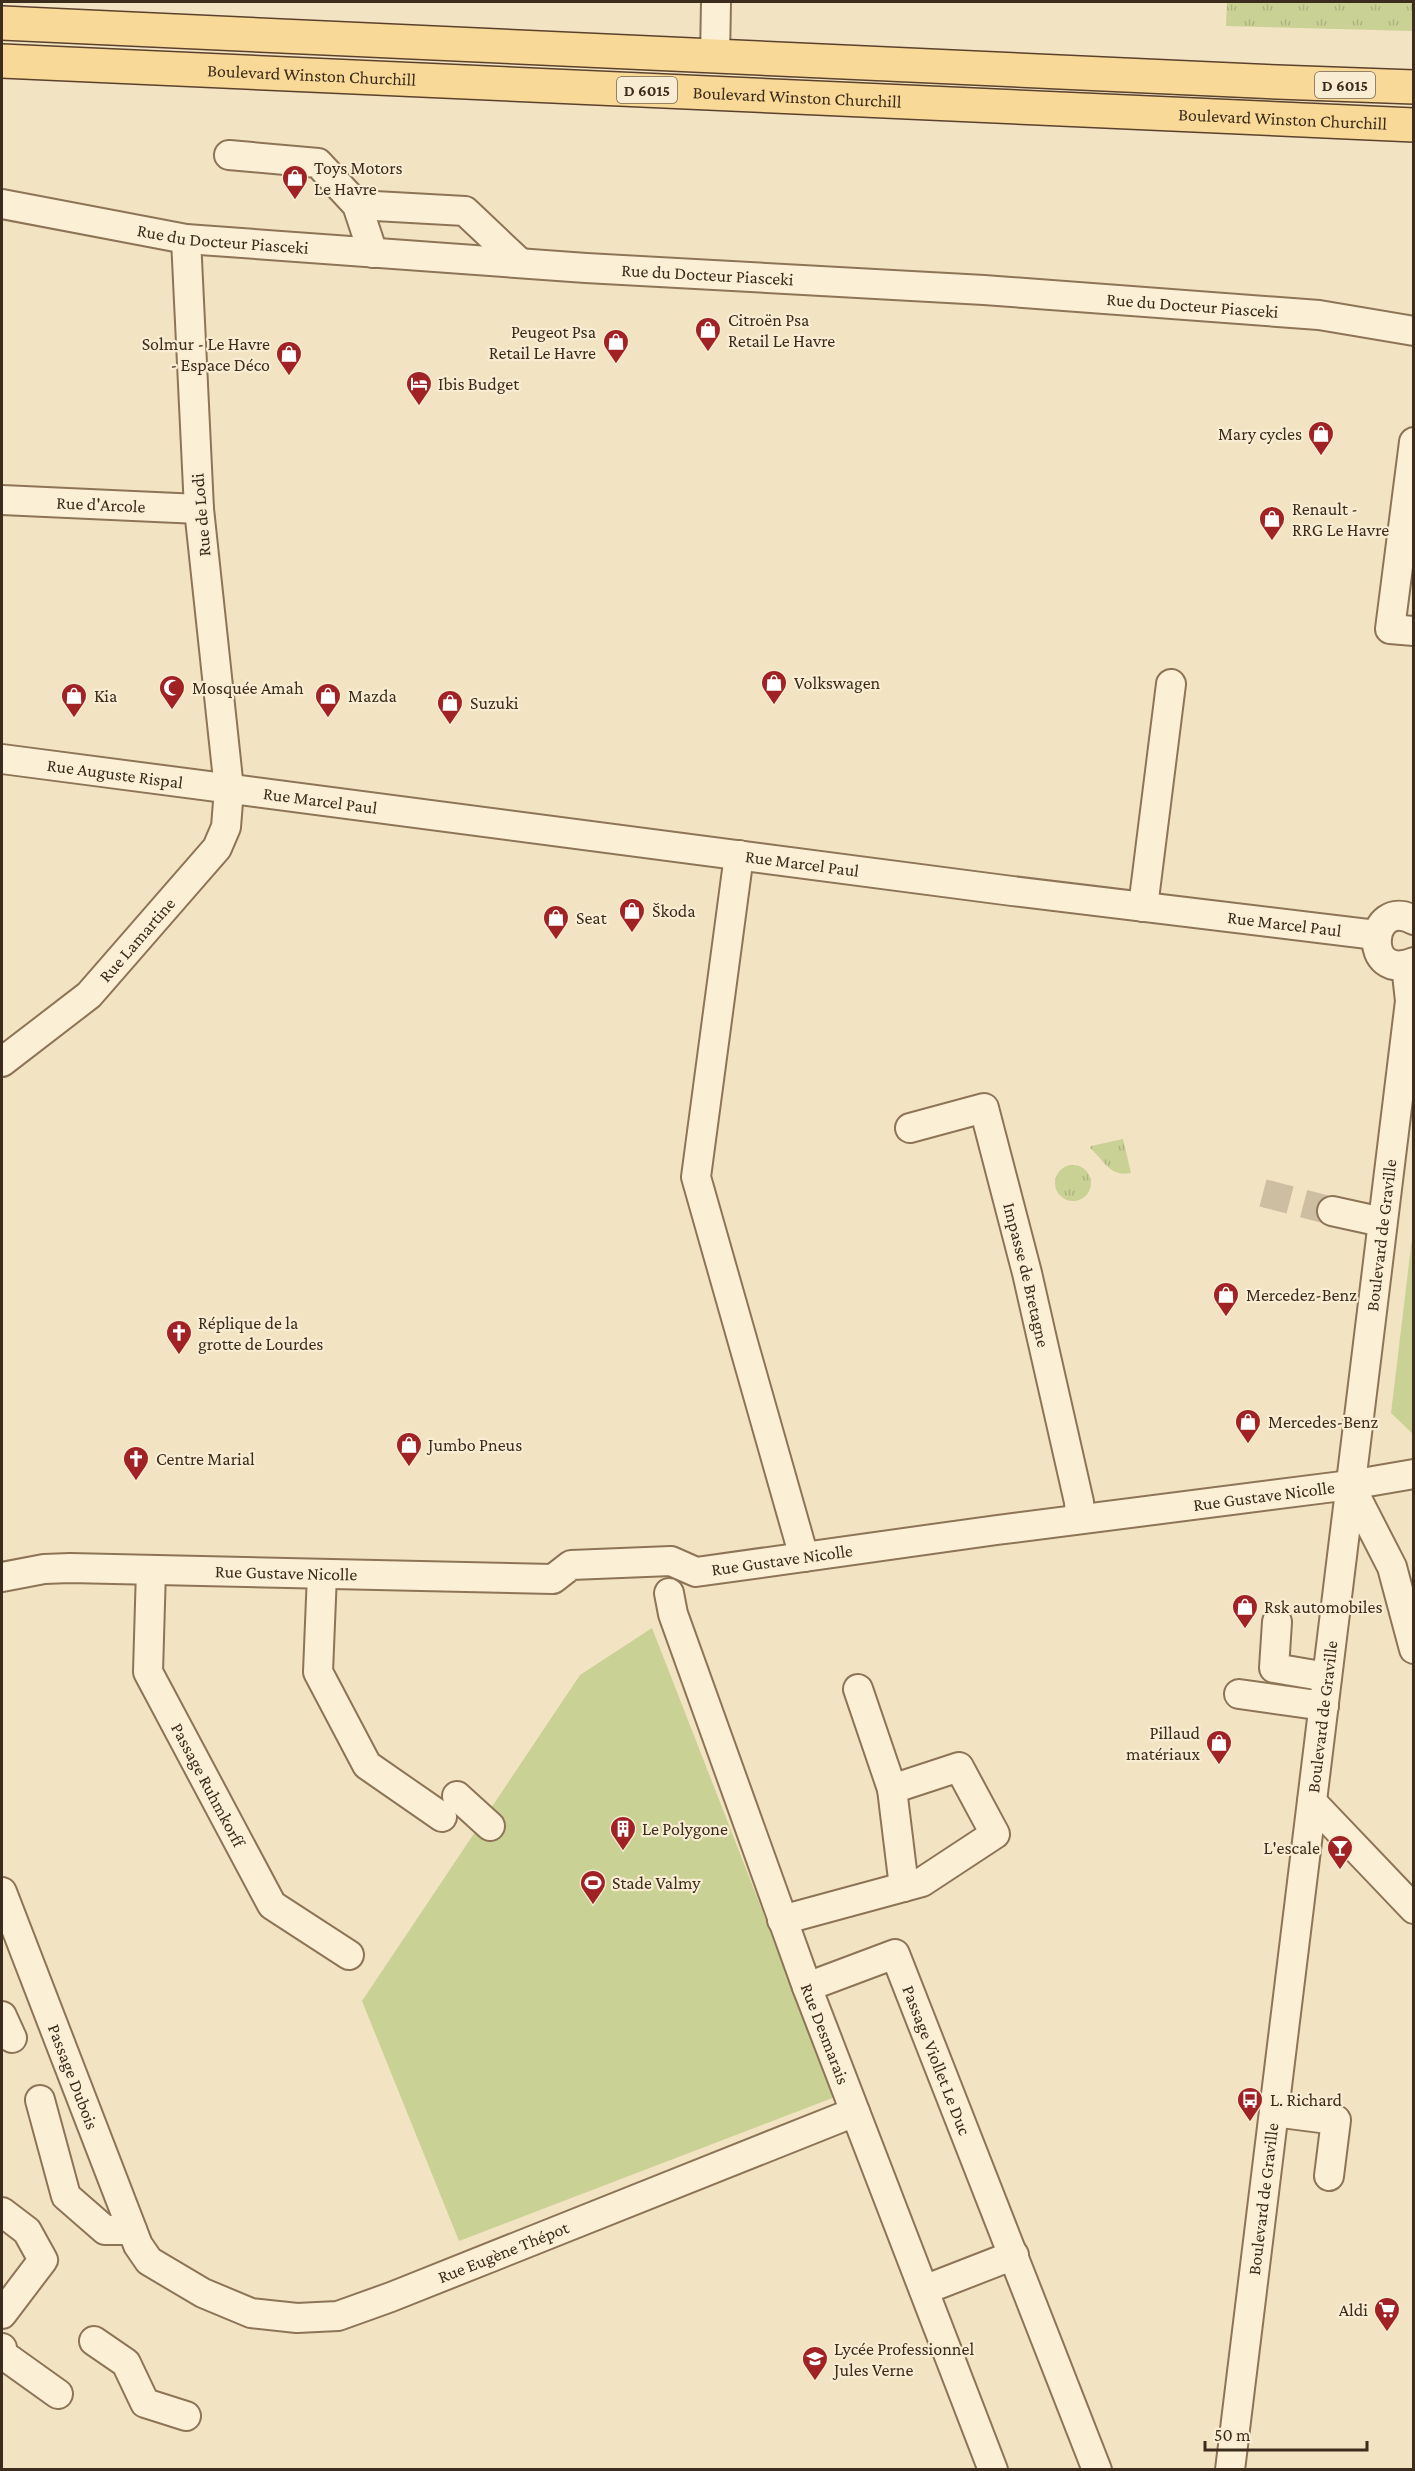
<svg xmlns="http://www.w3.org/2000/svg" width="1415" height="2471" font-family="'Crimson Pro',serif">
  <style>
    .grass { fill: url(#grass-tufts) }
    .pitch { fill: #cad195 }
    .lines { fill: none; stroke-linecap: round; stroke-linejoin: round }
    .minor-tunnel { stroke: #cebea1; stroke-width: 28; stroke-dasharray: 28 14; stroke-linecap: butt }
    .minor-casing { stroke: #8d7457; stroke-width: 32 }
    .major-casing { stroke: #5b412c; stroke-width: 36 }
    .minor { stroke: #fbf0d6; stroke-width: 28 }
    .major { stroke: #f8d997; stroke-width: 33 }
    .labels { text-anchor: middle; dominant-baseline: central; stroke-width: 4.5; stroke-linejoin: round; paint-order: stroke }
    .shield { fill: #f8edd2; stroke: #746653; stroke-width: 1.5 }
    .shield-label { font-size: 16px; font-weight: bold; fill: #3c2c1d }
    .street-label { font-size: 18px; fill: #3c2c1d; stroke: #f8edd2 }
    .poi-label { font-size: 18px; fill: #3c2c1d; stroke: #f8edd2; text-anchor: start }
  </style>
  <defs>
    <pattern id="grass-tufts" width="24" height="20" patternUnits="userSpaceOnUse" patternTransform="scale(1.5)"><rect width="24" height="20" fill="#cad195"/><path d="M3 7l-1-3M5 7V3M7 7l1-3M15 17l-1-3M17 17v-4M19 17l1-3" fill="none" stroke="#aeb480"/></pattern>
  </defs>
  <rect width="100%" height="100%" fill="#f2e3c2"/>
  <g class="grass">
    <path d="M 1227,2 L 1413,2 L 1413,31 L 1226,26 Z"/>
    <path d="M 1123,1139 L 1131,1173 C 1109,1177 1105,1161 1090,1148 L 1091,1146 Z"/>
    <circle cx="1073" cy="1183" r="18"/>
  </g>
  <g class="pitch">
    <path d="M 1413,1230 L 1413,1434 L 1391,1413 Z"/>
    <path d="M 652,1628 L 835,2097 L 459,2241 L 362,2001 L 580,1675 Z"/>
  </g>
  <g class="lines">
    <path class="minor-tunnel" d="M 1263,1193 L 1332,1211"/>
    <defs>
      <g id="minor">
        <path d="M 715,57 L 716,2"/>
        <path d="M 229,155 L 318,163 L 357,205 L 373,253"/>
        <path id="s1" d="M 2,204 L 186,239 L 586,268 L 984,290 L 1319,315 L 1414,331"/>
        <path d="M 357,205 L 465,211 L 520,263"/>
        <path d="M 1414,442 L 1390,629 L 1414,631"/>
        <path id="s2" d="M 2,500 L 199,509"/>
        <path id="s3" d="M 2,759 L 1012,891 L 1376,935"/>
        <path d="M 739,855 L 696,1177 L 804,1557"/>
        <path d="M 1143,907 L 1171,684"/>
        <path d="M 1414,920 C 1368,896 1361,983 1414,962"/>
        <path id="s4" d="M 2,1062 L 89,995 L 217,848 L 226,827 L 229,789 L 199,509 L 186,239"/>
        <path id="s5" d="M 910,1128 L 984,1108 L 1027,1273 L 1079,1502 L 1080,1519"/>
        <path d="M 1332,1211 L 1382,1222"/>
        <path d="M 1350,1485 L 1392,1567 L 1414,1649"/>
        <path id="s6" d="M 151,1570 L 148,1672 L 272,1905 L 349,1955"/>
        <path d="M 322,1574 L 318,1672 L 367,1765 L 442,1817"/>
        <path id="s7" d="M 2,1577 L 44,1569 L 70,1568 L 553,1579 L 571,1565 L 671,1561 L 696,1572 L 997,1530 L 1350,1485 L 1414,1474"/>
        <path id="s8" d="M 669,1593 L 673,1614 L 807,1987 L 993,2470"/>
        <path d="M 1277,1622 L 1274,1668 L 1327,1677"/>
        <path d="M 1239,1694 L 1324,1706"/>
        <path d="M 892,1789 L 904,1887"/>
        <path d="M 457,1796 L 490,1826"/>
        <path d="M 1312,1802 L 1414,1909"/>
        <path id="s9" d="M 2,1892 L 138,2245 L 149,2261 L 203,2293 L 251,2313 L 297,2318 L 338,2316 L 391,2297 L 855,2112"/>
        <path d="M 782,1920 L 922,1882 L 995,1834 L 959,1767 L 892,1789 L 858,1689"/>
        <path id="s10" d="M 807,1987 L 895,1954 L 1097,2470"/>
        <path d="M 2,2016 L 12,2038"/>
        <path d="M 40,2100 L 66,2196 L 105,2230 L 132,2230"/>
        <path d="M 1274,2112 L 1336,2120 L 1329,2176"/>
        <path d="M 2,2212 L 27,2231 L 43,2260 L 2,2314"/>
        <path d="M 924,2290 L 1014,2255"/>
        <path d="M 94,2341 L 126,2363 L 145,2403 L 186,2416"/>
        <path d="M 2,2348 L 2,2354 L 58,2394"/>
        <path id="s11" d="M 1230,2470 L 1410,1001 L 1406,965"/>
      </g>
      <g id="major">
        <path d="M 2,23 L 1277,82 L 1414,87"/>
        <path id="s12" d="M 2,61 L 1414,125"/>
      </g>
    </defs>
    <use href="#minor" class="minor-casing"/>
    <use href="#major" class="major-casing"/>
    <use href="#minor" class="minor"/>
    <use href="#major" class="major"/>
  </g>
  <defs>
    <symbol id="shop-pin" viewBox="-11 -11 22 30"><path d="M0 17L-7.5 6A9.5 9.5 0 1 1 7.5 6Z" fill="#a12224" stroke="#f8edd2"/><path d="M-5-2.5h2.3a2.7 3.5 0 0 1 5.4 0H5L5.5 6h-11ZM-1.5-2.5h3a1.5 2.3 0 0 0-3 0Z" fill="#fff"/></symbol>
    <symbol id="hotel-pin" viewBox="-11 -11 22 30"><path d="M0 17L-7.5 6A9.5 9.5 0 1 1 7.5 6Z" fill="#a12224" stroke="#f8edd2"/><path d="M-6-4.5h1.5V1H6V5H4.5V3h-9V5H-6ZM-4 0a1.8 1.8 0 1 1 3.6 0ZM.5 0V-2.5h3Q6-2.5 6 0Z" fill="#fff"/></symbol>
    <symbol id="mosque-pin" viewBox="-11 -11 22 30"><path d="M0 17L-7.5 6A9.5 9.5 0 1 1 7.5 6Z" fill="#a12224" stroke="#f8edd2"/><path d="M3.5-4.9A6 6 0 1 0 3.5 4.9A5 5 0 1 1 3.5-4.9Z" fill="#fff"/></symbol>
    <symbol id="church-pin" viewBox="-11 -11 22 30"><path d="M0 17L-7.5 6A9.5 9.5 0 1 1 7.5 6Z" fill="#a12224" stroke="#f8edd2"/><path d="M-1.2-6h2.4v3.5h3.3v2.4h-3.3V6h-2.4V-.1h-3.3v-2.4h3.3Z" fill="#fff"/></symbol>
    <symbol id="building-pin" viewBox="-11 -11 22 30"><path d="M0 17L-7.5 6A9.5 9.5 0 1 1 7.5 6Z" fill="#a12224" stroke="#f8edd2"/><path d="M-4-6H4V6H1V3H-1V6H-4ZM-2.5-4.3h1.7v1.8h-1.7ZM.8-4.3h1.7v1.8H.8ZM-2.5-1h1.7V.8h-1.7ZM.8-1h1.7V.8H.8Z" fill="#fff"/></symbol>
    <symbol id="bar-pin" viewBox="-11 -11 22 30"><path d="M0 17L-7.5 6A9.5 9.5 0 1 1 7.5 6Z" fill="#a12224" stroke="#f8edd2"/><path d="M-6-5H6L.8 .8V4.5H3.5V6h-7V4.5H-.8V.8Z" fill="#fff"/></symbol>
    <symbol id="stadium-pin" viewBox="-11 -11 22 30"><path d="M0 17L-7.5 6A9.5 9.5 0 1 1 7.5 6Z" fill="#a12224" stroke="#f8edd2"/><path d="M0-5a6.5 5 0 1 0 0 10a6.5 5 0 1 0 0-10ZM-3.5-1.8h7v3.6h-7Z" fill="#fff"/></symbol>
    <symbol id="bus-pin" viewBox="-11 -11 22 30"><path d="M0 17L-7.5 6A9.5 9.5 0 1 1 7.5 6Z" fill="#a12224" stroke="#f8edd2"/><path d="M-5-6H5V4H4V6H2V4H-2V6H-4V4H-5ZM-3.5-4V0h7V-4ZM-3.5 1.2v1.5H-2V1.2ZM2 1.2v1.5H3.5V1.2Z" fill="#fff"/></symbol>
    <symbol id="supermarket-pin" viewBox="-11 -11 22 30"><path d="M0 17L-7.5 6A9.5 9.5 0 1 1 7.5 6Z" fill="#a12224" stroke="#f8edd2"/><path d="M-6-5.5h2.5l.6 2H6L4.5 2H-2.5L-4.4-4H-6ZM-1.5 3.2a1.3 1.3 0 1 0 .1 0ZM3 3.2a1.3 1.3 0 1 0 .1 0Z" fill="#fff"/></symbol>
    <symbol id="school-pin" viewBox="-11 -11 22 30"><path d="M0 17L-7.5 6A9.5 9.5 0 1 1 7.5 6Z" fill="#a12224" stroke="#f8edd2"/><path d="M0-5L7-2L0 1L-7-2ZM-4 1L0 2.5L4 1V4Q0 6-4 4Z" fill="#fff"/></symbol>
  </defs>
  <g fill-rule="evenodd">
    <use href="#shop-pin" x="280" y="163" width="30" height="40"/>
    <use href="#shop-pin" x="693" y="315" width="30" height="40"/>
    <use href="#shop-pin" x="601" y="327" width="30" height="40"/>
    <use href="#shop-pin" x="274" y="339" width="30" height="40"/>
    <use href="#hotel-pin" x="404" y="369" width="30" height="40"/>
    <use href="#shop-pin" x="1306" y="419" width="30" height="40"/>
    <use href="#shop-pin" x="1257" y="504" width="30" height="40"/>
    <use href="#shop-pin" x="759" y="668" width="30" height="40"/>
    <use href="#mosque-pin" x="157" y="673" width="30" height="40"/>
    <use href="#shop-pin" x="59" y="681" width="30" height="40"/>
    <use href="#shop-pin" x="313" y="681" width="30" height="40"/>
    <use href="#shop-pin" x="435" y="688" width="30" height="40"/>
    <use href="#shop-pin" x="617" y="896" width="30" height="40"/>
    <use href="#shop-pin" x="541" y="903" width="30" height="40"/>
    <use href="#shop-pin" x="1211" y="1280" width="30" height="40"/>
    <use href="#church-pin" x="164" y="1318" width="30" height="40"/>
    <use href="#shop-pin" x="1233" y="1407" width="30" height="40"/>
    <use href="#shop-pin" x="394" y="1430" width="30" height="40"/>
    <use href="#church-pin" x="121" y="1444" width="30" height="40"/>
    <use href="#shop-pin" x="1230" y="1592" width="30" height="40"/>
    <use href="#shop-pin" x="1204" y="1728" width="30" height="40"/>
    <use href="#building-pin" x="608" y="1814" width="30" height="40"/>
    <use href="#bar-pin" x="1325" y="1833" width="30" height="40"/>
    <use href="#stadium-pin" x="578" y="1868" width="30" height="40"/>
    <use href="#bus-pin" x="1235" y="2085" width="30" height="40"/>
    <use href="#supermarket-pin" x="1372" y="2295" width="30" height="40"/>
    <use href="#school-pin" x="800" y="2344" width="30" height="40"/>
  </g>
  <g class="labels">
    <g class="shield">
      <rect x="1315" y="72" width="60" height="26" rx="4.5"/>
      <rect x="617" y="77" width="60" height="26" rx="4.5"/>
    </g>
    <g class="shield-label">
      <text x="1345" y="85">D 6015</text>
      <text x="647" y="90">D 6015</text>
    </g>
    <g class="street-label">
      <text stroke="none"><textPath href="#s12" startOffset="310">Boulevard Winston Churchill</textPath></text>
      <text stroke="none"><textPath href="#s12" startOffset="796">Boulevard Winston Churchill</textPath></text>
      <text stroke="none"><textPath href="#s12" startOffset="1282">Boulevard Winston Churchill</textPath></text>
      <text stroke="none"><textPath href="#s1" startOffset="224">Rue du Docteur Piasceki</textPath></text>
      <text stroke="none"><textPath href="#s1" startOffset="710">Rue du Docteur Piasceki</textPath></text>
      <text stroke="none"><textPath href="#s1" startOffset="1196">Rue du Docteur Piasceki</textPath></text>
      <text stroke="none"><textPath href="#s2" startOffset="99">Rue d'Arcole</textPath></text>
      <text transform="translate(201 515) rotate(-95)">Rue de Lodi</text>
      <text stroke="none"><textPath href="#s3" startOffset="114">Rue Auguste Rispal</textPath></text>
      <text stroke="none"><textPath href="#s3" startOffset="321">Rue Marcel Paul</textPath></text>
      <text stroke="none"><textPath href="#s3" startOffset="807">Rue Marcel Paul</textPath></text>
      <text stroke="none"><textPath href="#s3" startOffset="1293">Rue Marcel Paul</textPath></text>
      <text stroke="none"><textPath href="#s4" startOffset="183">Rue Lamartine</textPath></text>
      <text stroke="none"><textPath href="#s11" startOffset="1244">Boulevard de Graville</textPath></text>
      <text stroke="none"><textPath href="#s5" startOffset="249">Impasse de Bretagne</textPath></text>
      <text stroke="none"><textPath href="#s7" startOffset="1275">Rue Gustave Nicolle</textPath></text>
      <text stroke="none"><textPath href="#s7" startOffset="789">Rue Gustave Nicolle</textPath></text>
      <text stroke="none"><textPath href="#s7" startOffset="285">Rue Gustave Nicolle</textPath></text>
      <text stroke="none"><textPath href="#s11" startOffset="759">Boulevard de Graville</textPath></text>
      <text stroke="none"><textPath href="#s6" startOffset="230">Passage Ruhmkorff</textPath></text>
      <text stroke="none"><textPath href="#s8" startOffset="468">Rue Desmarais</textPath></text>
      <text stroke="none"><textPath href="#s10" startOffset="208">Passage Viollet Le Duc</textPath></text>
      <text stroke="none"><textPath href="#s9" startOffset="198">Passage Dubois</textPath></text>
      <text stroke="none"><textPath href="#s11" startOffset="273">Boulevard de Graville</textPath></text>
      <text stroke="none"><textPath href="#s9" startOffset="777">Rue Eugène Thépot</textPath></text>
    </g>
    <g class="poi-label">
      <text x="314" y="168">Toys Motors<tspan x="314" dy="21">Le Havre</tspan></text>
      <text x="728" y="320">Citroën Psa<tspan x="728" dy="21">Retail Le Havre</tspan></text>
      <text x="596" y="332" text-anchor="end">Peugeot Psa<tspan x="596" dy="21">Retail Le Havre</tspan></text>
      <text x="270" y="344" text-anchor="end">Solmur - Le Havre<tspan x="270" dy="21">- Espace Déco</tspan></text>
      <text x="438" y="384">Ibis Budget</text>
      <text x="1302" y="434" text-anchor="end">Mary cycles</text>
      <text x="1292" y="509">Renault -<tspan x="1292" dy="21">RRG Le Havre</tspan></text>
      <text x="794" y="683">Volkswagen</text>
      <text x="192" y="688">Mosquée Amah</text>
      <text x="94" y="696">Kia</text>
      <text x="348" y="696">Mazda</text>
      <text x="470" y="703">Suzuki</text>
      <text x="652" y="911">Škoda</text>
      <text x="576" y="918">Seat</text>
      <text x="1246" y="1295">Mercedez-Benz</text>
      <text x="198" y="1323">Réplique de la<tspan x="198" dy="21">grotte de Lourdes</tspan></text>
      <text x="1268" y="1422">Mercedes-Benz</text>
      <text x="428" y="1445">Jumbo Pneus</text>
      <text x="156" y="1459">Centre Marial</text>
      <text x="1264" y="1607">Rsk automobiles</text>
      <text x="1200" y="1733" text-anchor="end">Pillaud<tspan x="1200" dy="21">matériaux</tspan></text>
      <text x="642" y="1829">Le Polygone</text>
      <text x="1320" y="1848" text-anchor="end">L'escale</text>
      <text x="612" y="1883">Stade Valmy</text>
      <text x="1270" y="2100">L. Richard</text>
      <text x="1368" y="2310" text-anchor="end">Aldi</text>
      <text x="834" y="2349">Lycée Professionnel<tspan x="834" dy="21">Jules Verne</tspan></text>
    </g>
  </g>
  <rect width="1415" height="2471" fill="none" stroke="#3c2c1d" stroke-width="6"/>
  <path d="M1205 2441v9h162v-9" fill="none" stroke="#3c2c1d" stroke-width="3"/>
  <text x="1214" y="2441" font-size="18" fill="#3c2c1d" stroke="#f8edd2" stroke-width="4.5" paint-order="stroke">50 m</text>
</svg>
